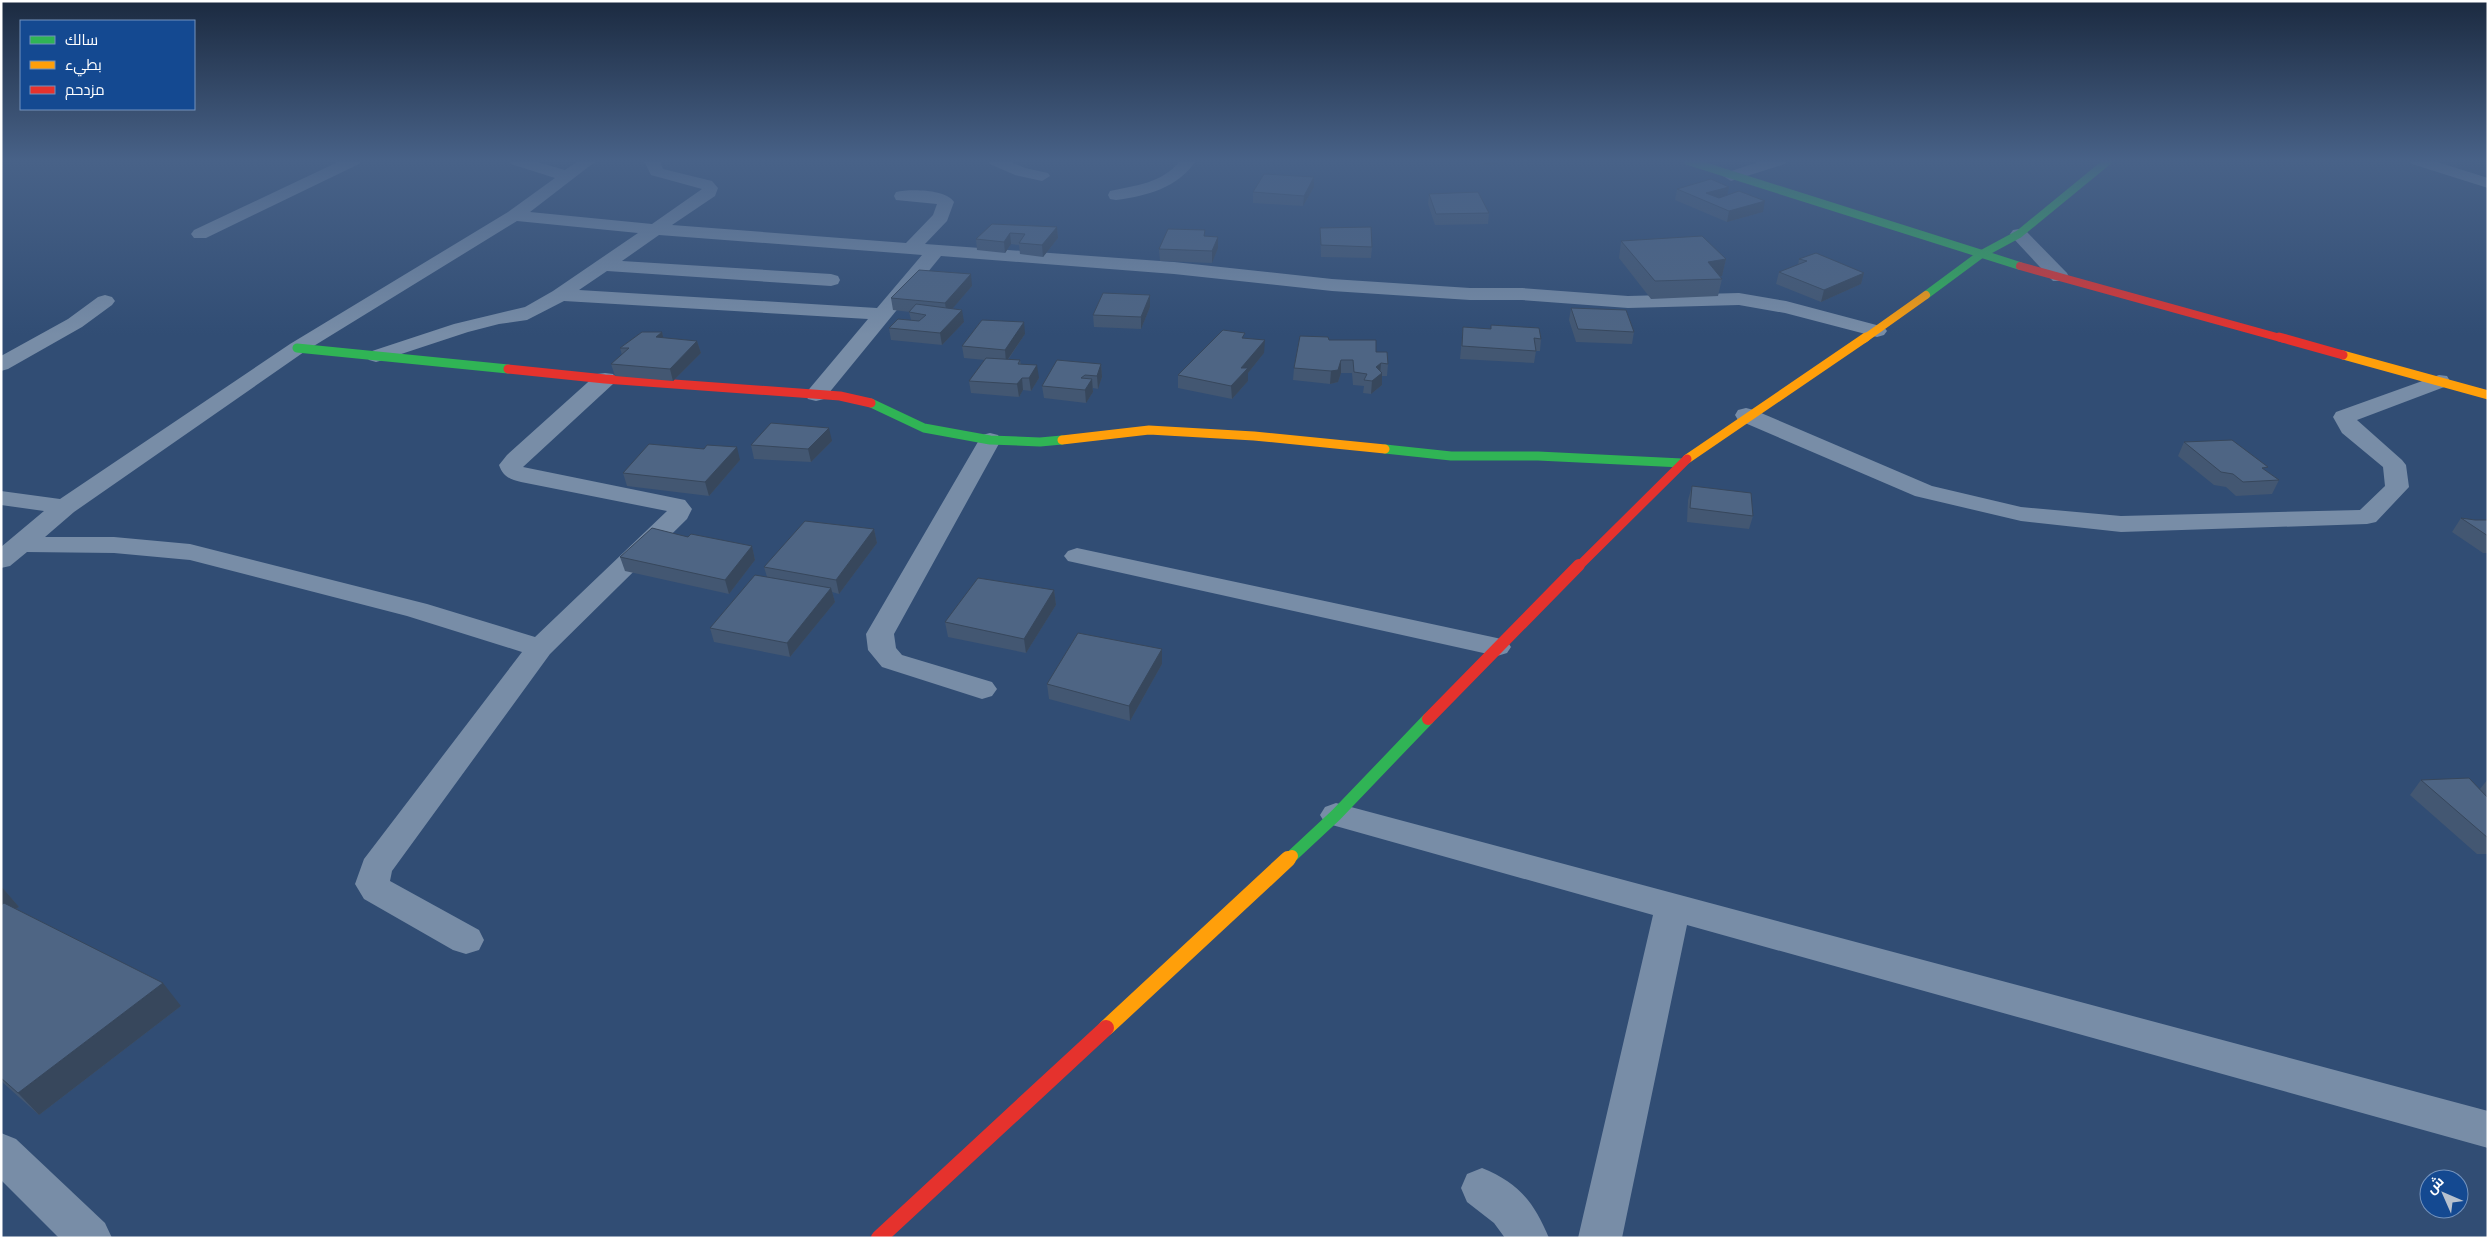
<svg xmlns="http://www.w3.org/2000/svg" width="2489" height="1239" font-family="Raleway,Cairo,sans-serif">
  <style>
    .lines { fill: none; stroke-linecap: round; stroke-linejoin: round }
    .street { fill: #788da7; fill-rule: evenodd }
    .fast-far2 { stroke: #30b455; stroke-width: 8 }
    .fast-far1 { stroke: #30b455; stroke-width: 9 }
    .fast { stroke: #30b455; stroke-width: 12 }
    .slow-far3 { stroke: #ff9f0a; stroke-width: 8 }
    .slow-far2 { stroke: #ff9f0a; stroke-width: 9 }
    .slow-far1 { stroke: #ff9f0a; stroke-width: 12 }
    .slow { stroke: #ff9f0a; stroke-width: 16 }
    .jam-far3 { stroke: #e5322d; stroke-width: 8 }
    .jam-far2 { stroke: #e5322d; stroke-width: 9 }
    .jam-far1 { stroke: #e5322d; stroke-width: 12 }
    .jam { stroke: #e5322d; stroke-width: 16 }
    .wall { fill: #435772 }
    .shaded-wall { fill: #37475c }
    .building { fill: #4e6584; stroke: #37475c }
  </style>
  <rect width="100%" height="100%" fill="#314d74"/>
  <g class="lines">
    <g class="street">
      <path d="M 340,161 L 361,161 L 359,164 L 206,238 L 194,238 L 191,234 L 194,230 Z"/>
      <path d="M 509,161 L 534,161 L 565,170 L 578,161 L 596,161 L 530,212 L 652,224 L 702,189 L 651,175 L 644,161 L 660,161 L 663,169 L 712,181 L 718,188 L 715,196 L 672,225 L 906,243 L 933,215 L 937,204 L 896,200 L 894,196 L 896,192 C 910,189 945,189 954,202 L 947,221 L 925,244 L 1174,262 L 1332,279 L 1470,288 L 1522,288 L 1628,296 L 1739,293 L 1786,301 L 1884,327 L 1887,331 L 1884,335 L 1877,337 L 1785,313 L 1739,305 L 1628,308 L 1522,300 L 1470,300 L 1332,291 L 1174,274 L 941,256 L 824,399 L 816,401 L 808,399 L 805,394 L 868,319 L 564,301 L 527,320 L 499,324 L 468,332 L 383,360 L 376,362 L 369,360 L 366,356 L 369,352 L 454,324 L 525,307 L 553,291 L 638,233 L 517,221 L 304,352 L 74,512 L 45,537 L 114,537 L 190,544 L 427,604 L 535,637 L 667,511 L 521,482 C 510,479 503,477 499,465 L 507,455 L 597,374 L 605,373 L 613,374 L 616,379 L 613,384 L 523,467 L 685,500 L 692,509 L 687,519 L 550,654 L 392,871 L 390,881 L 479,930 L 484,940 L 479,950 L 466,954 L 453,950 L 364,899 L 355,884 L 364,859 L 522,652 L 407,616 L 190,560 L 114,553 L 27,552 L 10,566 L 1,568 L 1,547 L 44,511 L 1,505 L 1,491 L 60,499 L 290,344 L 508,212 L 555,178 L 511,164 ZM 659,235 L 910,254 L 922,255 L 877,308 L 579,290 L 607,271 L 831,286 L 838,284 L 840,280 L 838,276 L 831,274 L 622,261 Z"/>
      <path d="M 988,161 L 1009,161 L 1025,168 L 1048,173 L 1050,176 L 1042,181 L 1015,175 L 990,164 Z"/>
      <path d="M 1180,161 L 1196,161 C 1177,188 1147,196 1116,200 L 1110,199 L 1108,195 L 1110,191 C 1136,185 1161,184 1180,161 Z"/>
      <path d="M 1762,161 L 1787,161 L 1785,164 L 1731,181 L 1723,176 L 1725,173 Z"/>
      <path d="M 2410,161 L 2434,161 L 2488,178 L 2488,188 L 2412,164 Z"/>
      <path d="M 2019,229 L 2025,230 L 2067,273 L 2069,277 L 2067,281 L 2053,281 L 2013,238 L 2010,234 L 2013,230 Z"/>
      <path d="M 105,295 L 112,297 L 115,301 L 112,305 L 82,327 L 8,369 L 1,371 L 1,356 L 68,319 L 98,297 Z"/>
      <path d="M 2439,375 L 2447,376 L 2450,381 L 2447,386 L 2357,420 L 2402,460 L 2406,465 L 2409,487 L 2376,522 L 2367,524 L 2121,532 L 2021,521 L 1915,496 L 1738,420 L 1735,415 L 1738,410 L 1746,408 L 1754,410 L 1932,486 L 2021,507 L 2121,516 L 2360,510 L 2385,486 L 2383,467 L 2342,433 L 2333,417 L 2336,412 Z"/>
      <path d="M 990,433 L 998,435 L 1001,440 L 894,634 L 896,648 L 902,655 L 992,682 L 997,689 L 992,696 L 982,699 L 882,667 L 868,650 L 866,634 L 979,440 L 982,435 Z"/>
      <path d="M 1077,548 L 1497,638 L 1507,641 L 1511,647 L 1507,653 L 1497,656 L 1068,561 L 1064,556 L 1068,551 Z"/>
      <path d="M 1336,803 L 2488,1111 L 2488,1148 L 1687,925 L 1622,1238 L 1578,1238 L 1653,915 L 1325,823 L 1320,815 L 1325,807 Z"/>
      <path d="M 1,1133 L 16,1139 L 105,1223 L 112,1238 L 59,1238 L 1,1180 Z"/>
      <path d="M 1482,1168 C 1519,1183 1534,1202 1549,1238 L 1505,1238 L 1494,1223 L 1467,1202 L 1461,1188 L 1467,1174 Z"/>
    </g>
    <g class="fast-far2">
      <path d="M 1688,161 L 2020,266"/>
      <path d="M 1926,295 L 1980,255 L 2019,234 L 2108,161"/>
    </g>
    <g class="fast-far1">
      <path d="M 297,348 L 508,369"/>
      <path d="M 871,403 L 924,428 L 990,440 L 1040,442 L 1062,440"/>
      <path d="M 1385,449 L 1451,456 L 1538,456 L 1682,463"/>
    </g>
    <path class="fast" d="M 1292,856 L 1336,815 L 1428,719"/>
    <path class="slow-far3" d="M 1864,339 L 1926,295"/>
    <g class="slow-far2">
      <path d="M 2343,355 L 2488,395"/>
      <path d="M 1062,440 L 1149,430 L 1254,436 L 1385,449"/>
      <path d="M 1687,459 L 1866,337"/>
    </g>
    <path class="slow-far1" d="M 1287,861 L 1292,856"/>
    <path class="slow" d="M 1106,1028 L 1288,859"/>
    <path class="jam-far3" d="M 2020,266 L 2284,339"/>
    <g class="jam-far2">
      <path d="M 2279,337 L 2343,355"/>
      <path d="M 508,369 L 605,379 L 840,396 L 871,403"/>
      <path d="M 1578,567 L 1687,459"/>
    </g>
    <path class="jam-far1" d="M 1428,719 L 1579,565"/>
    <path class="jam" d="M 879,1238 L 1106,1028"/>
  </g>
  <g class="wall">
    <path d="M 1477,161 L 1520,161 L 1483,166 Z"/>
    <path d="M 1314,177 L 1314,187 L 1303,206 L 1253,203 L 1253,192 Z"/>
    <path d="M 1729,187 L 1727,195 L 1763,212 L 1727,222 L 1675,200 L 1677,189 Z"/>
    <path d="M 1429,194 L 1489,213 L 1488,224 L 1435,225 L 1428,204 Z"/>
    <path d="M 992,224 L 1057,227 L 1058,238 L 1043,257 L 1020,254 L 1019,245 L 1011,244 L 1005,253 L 977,250 L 976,239 Z"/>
    <path d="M 1320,228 L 1372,247 L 1371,258 L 1321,257 Z"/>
    <path d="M 1205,236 L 1218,237 L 1218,248 L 1212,263 L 1160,261 L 1159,249 Z"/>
    <path d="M 1621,241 L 1726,259 L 1722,276 L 1720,276 L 1722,279 L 1718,296 L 1651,299 L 1619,258 Z"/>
    <path d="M 1799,259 L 1864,273 L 1861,284 L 1821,302 L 1776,284 L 1779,272 L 1798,265 Z"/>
    <path d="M 972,286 L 952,309 L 964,322 L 942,345 L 891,340 L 889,328 L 911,320 L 909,312 L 910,312 L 893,310 L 891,298 Z"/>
    <path d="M 1150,295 L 1150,307 L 1141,329 L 1094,327 L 1093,315 Z"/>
    <path d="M 1571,308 L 1634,332 L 1632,344 L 1576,342 L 1569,320 Z"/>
    <path d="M 1463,327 L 1541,339 L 1540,351 L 1536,351 L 1534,363 L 1460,359 Z"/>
    <path d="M 662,332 L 663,338 L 697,341 L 701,353 L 673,381 L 615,376 L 611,364 L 622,355 L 620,348 Z"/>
    <path d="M 1025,334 L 1008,360 L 1020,360 L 1021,365 L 1039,378 L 1031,391 L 1023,390 L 1019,397 L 971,393 L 969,381 L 985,360 L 964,358 L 962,346 Z"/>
    <path d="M 1245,338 L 1264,353 L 1248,373 L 1248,381 L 1232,399 L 1178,388 L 1178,375 Z"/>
    <path d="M 1329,340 L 1376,352 L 1388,364 L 1387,376 L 1382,376 L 1382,385 L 1371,394 L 1363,393 L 1364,386 L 1353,385 L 1352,373 L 1341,373 L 1338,382 L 1330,384 L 1293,380 L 1294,368 Z"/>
    <path d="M 1101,364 L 1102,377 L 1098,389 L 1093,388 L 1093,392 L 1086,403 L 1044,398 L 1042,386 Z"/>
    <path d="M 832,441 L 811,462 L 754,459 L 751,445 Z"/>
    <path d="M 2184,442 L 2266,471 L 2279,480 L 2272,494 L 2236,496 L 2226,487 L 2214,485 L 2178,456 Z"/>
    <path d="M 704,449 L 740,460 L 709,496 L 627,486 L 623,473 Z"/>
    <path d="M 1692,486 L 1753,516 L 1749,529 L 1687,522 L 1688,500 Z"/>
    <path d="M 2461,518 L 2475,520 L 2488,520 L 2488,553 L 2483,553 L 2452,532 Z"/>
    <path d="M 874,529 L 877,543 L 839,594 L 832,592 L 835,602 L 790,657 L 714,642 L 710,628 L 767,577 L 764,567 Z"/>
    <path d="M 688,537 L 752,546 L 755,560 L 729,594 L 625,571 L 620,557 Z"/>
    <path d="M 1054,590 L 1056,605 L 1026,653 L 948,637 L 945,622 Z"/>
    <path d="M 1162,649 L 1162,664 L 1130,721 L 1049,699 L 1047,684 Z"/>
    <path d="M 2488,779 L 2488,854 L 2477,854 L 2410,795 L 2421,780 L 2480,789 Z"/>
    <path d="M 1,886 L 19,907 L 16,909 L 181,1006 L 39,1115 L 1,1081 Z"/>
  </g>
  <g class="shaded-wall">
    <path d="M 1483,161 L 1520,161 L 1483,166 Z"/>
    <path d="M 1314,177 L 1314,187 L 1303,206 L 1304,196 Z"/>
    <path d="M 1729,187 L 1727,197 L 1709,202 L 1706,193 Z"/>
    <path d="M 1765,201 L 1763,212 L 1727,222 L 1729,211 Z"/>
    <path d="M 1057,227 L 1058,238 L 1043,257 L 1042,245 Z"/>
    <path d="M 1010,233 L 1011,244 L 1005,253 L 1004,242 Z"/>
    <path d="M 1218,237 L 1218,248 L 1212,263 L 1212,251 Z"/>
    <path d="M 1726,259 L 1722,276 L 1704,279 L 1708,262 Z"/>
    <path d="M 1864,273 L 1861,284 L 1821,302 L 1824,290 Z"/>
    <path d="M 971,274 L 972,286 L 947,315 L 945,303 Z"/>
    <path d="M 1150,295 L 1150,307 L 1141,329 L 1141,317 Z"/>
    <path d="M 962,310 L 964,322 L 942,345 L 940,333 Z"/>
    <path d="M 1024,322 L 1025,334 L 1006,362 L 1005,350 Z"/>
    <path d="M 662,332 L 665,345 L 656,337 Z"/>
    <path d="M 1265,340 L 1264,353 L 1248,373 L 1248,381 L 1232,399 L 1231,386 L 1241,368 Z"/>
    <path d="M 697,341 L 701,353 L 673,381 L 670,369 Z"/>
    <path d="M 1341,360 L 1341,373 L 1338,382 L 1330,384 L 1331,371 Z"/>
    <path d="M 1381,363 L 1380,375 L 1382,373 L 1382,385 L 1371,394 L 1372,381 L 1376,367 Z"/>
    <path d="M 1101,364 L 1102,377 L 1098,389 L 1097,376 Z"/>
    <path d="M 1037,365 L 1039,378 L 1031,391 L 1029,378 Z"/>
    <path d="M 1022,378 L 1023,390 L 1019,397 L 1017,384 Z"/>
    <path d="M 1092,379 L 1093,392 L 1086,403 L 1085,390 Z"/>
    <path d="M 829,428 L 832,441 L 811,462 L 808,449 Z"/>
    <path d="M 737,447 L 740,460 L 709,496 L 705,482 Z"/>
    <path d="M 874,529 L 877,543 L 839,594 L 836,580 Z"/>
    <path d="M 752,546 L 755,560 L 729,594 L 725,580 Z"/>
    <path d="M 831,588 L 835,602 L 790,657 L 787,643 Z"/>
    <path d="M 1054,590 L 1056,605 L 1026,653 L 1024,639 Z"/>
    <path d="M 1162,649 L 1162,664 L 1130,721 L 1129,706 Z"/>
    <path d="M 1,886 L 19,907 L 1,917 Z"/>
    <path d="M 163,983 L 181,1006 L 39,1115 L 18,1093 Z"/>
  </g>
  <g class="building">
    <path d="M 1264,174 L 1314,177 L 1304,196 L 1253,192 Z"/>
    <path d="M 1711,179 L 1729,187 L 1706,193 L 1719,198 L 1739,191 L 1765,201 L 1729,211 L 1677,189 Z"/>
    <path d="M 1478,192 L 1489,213 L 1436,214 L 1429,194 Z"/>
    <path d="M 992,224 L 1057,227 L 1042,245 L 1019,243 L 1025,234 L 1010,233 L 1004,242 L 976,239 Z"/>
    <path d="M 1371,227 L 1372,247 L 1321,245 L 1320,228 Z"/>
    <path d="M 1168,229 L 1205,230 L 1204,236 L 1218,237 L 1212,251 L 1159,249 Z"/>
    <path d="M 1702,236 L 1726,259 L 1708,262 L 1722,279 L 1655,281 L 1621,241 Z"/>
    <path d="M 1816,253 L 1864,273 L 1824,290 L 1779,272 L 1807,261 L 1799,259 Z"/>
    <path d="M 919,270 L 971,274 L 945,303 L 891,298 Z"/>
    <path d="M 1103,293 L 1150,295 L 1141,317 L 1093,315 Z"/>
    <path d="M 916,304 L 962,310 L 940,333 L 889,328 L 898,319 L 919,321 L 926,315 L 909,312 Z"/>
    <path d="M 1571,308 L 1626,310 L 1634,332 L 1578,329 Z"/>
    <path d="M 982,320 L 1024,322 L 1005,350 L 962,346 Z"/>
    <path d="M 1491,325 L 1539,328 L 1541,339 L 1534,338 L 1536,351 L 1462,346 L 1463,327 L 1491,329 Z"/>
    <path d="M 1223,330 L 1245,333 L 1242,338 L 1265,340 L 1241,368 L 1248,368 L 1231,386 L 1178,375 Z"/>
    <path d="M 642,332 L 662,332 L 656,337 L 697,341 L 670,369 L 611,364 L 629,348 L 620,348 Z"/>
    <path d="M 1300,336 L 1328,337 L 1329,340 L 1376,340 L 1376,352 L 1387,352 L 1388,364 L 1381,363 L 1376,367 L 1382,373 L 1372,381 L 1364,380 L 1367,374 L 1354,372 L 1353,360 L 1341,360 L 1338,370 L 1331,371 L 1294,368 Z"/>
    <path d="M 986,358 L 1020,360 L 1018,364 L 1037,365 L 1029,378 L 1022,378 L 1017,384 L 969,381 Z"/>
    <path d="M 1057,360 L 1101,364 L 1097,376 L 1085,375 L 1081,378 L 1092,379 L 1085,390 L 1042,386 Z"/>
    <path d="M 771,423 L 829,428 L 808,449 L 751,445 Z"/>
    <path d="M 2232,440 L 2268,467 L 2262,468 L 2279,480 L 2243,482 L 2233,474 L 2221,472 L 2184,442 Z"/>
    <path d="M 649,444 L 704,449 L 707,445 L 737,447 L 705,482 L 623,473 Z"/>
    <path d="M 1692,486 L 1751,493 L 1753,516 L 1690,508 Z"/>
    <path d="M 2461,518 L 2475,520 L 2488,520 L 2488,536 Z"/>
    <path d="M 805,521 L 874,529 L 836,580 L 764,567 Z"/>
    <path d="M 652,528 L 688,537 L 691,534 L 752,546 L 725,580 L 620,557 Z"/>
    <path d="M 755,575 L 831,588 L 787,643 L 710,628 Z"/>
    <path d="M 978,578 L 1054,590 L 1024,639 L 945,622 Z"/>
    <path d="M 1078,633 L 1162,649 L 1129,706 L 1047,684 Z"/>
    <path d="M 2469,778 L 2488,798 L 2488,838 L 2421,780 Z"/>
    <path d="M 4,903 L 163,983 L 18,1093 L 1,1078 L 1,905 Z"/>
  </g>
  <linearGradient id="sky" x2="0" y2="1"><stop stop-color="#1b2a40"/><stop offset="0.48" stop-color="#486288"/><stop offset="1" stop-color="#486288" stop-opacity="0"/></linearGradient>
  <rect width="2489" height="335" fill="url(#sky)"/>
  <rect width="2489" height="1239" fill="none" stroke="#ffffff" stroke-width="5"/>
  <rect x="20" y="20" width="175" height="90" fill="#144991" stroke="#7292bd"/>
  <rect x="30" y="36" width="25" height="8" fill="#30b455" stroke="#7292bd"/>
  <text x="65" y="45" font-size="15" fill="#ffffff">سالك</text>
  <rect x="30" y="61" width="25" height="8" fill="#ff9f0a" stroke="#7292bd"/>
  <text x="65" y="70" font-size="15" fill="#ffffff">بطيء</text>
  <rect x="30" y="86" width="25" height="8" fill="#e5322d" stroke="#7292bd"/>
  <text x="65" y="95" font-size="15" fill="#ffffff">مزدحم</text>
  <g transform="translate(2444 1194) rotate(315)"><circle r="24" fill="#144991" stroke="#7292bd"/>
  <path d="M0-4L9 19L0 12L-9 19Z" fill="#b7c1ce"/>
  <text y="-8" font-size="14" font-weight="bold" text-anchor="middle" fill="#ffffff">ش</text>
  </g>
</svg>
